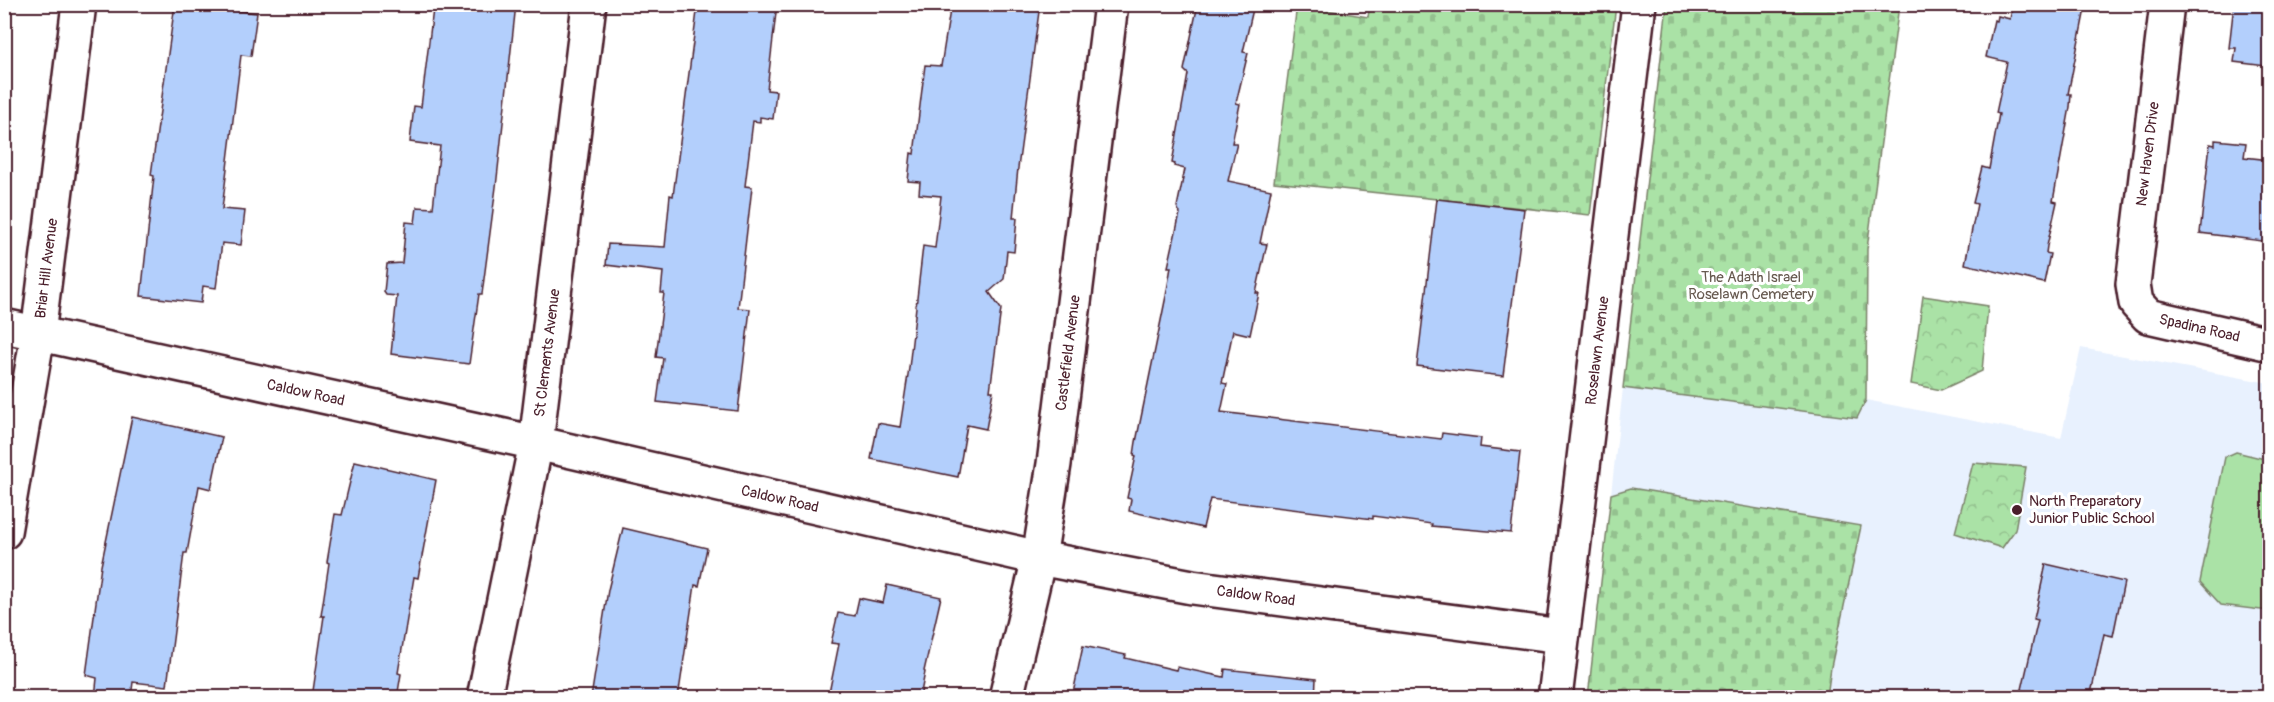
<svg xmlns="http://www.w3.org/2000/svg" width="2274" height="702" font-family="Pangolin,sans-serif">
  <style>
    .built { fill: #e8f1fe }
    .green { fill: #aae2a6; stroke: #7a8068; stroke-width: 1.5 }
    .cemetery { fill: url(#cemetery-stones); stroke: #7a8068; stroke-width: 1.5 }
    .park { fill: url(#park-crowns); stroke: #7a8068; stroke-width: 1.5 }
    .building { fill: #b3cffc; stroke: #4a1f2b; stroke-width: 1.5 }
    .lines { fill: none; stroke-linecap: round; stroke-linejoin: round }
    .minor-casing { stroke: #4a1f2b; stroke-width: 38 }
    .minor { stroke: #fff; stroke-width: 33 }
    .poi-dot { fill: #4a1f2b; stroke: #fff; stroke-width: 2 }
    .labels { text-anchor: middle; dominant-baseline: central; stroke-width: 6; stroke-linejoin: round; paint-order: stroke }
    .street-label { font-size: 15px; fill: #4a1f2b; stroke: #fff }
    .park-label { font-size: 15px; fill: #675a50; stroke: #fff }
    .poi-label { font-size: 15px; fill: #4a1f2b; stroke: #fff; text-anchor: start }
  </style>
  <defs>
    <pattern id="cemetery-stones" width="16" height="16" patternUnits="userSpaceOnUse" patternTransform="scale(1.5)"><rect width="16" height="16" fill="#aae2a6"/><path d="M2 7V4a2 2 0 0 1 4 0v3zM10 15v-3a2 2 0 0 1 4 0v3z" fill="#94c18f"/></pattern>
    <pattern id="park-crowns" width="20" height="18" patternUnits="userSpaceOnUse" patternTransform="scale(1.5)"><rect width="20" height="18" fill="#aae2a6"/><path d="M2 6a3 3 0 1 1 6 0M12 15a3 3 0 1 1 6 0" fill="none" stroke="#94c18f"/></pattern>
  </defs>
  <rect width="100%" height="100%" fill="#fff"/>
  <filter id="ink" filterUnits="userSpaceOnUse"><feTurbulence type="fractalNoise" baseFrequency=".0167" numOctaves="2"/><feDisplacementMap in="SourceGraphic" scale="12" xChannelSelector="R" yChannelSelector="G"/><feConvolveMatrix kernelMatrix="1 2 1 2 8 2 1 2 1" color-interpolation-filters="sRGB"/></filter>
  <g filter="url(#ink)">
    <path class="built" d="M 2081,348 L 2269,383 L 2269,697 L 1827,697 L 1831,667 L 1861,526 L 1631,488 L 1611,494 L 1623,388 L 1857,418 L 1866,400 L 2061,438 Z"/>
    <path class="green" d="M 2236,452 L 2269,460 L 2269,611 L 2221,605 L 2200,582 L 2225,457 Z"/>
    <g class="cemetery">
      <path d="M 1297,5 L 1368,17 L 1370,5 L 1616,5 L 1590,215 L 1274,182 Z"/>
      <path d="M 1667,5 L 1899,5 L 1867,249 L 1866,400 L 1857,418 L 1623,388 Z"/>
      <path d="M 1631,488 L 1861,526 L 1831,667 L 1827,697 L 1588,697 L 1611,494 Z"/>
    </g>
    <g class="park">
      <path d="M 1923,296 L 1988,306 L 1982,371 L 1941,390 L 1911,384 Z"/>
      <path d="M 1973,463 L 2026,467 L 2015,530 L 2002,548 L 1955,533 Z"/>
    </g>
    <g class="building">
      <path d="M 175,4 L 232,4 L 231,10 L 257,13 L 251,56 L 241,55 L 222,209 L 245,211 L 241,245 L 222,243 L 216,288 L 203,286 L 201,303 L 141,296 L 154,176 L 151,175 Z"/>
      <path d="M 463,4 L 516,4 L 496,187 L 482,294 L 479,294 L 469,364 L 391,354 L 397,296 L 386,295 L 384,292 L 387,264 L 402,263 L 406,222 L 415,223 L 417,207 L 433,208 L 440,146 L 410,142 L 414,106 L 421,107 L 433,9 L 462,12 Z"/>
      <path d="M 698,4 L 777,4 L 767,90 L 776,91 L 773,119 L 760,117 L 760,122 L 753,121 L 745,186 L 752,187 L 738,308 L 750,309 L 738,411 L 657,402 L 663,358 L 656,357 L 664,293 L 661,293 L 663,272 L 606,265 L 608,244 L 665,247 L 670,195 L 673,196 Z"/>
      <path d="M 951,4 L 1040,4 L 1018,168 L 1013,218 L 1017,218 L 1014,252 L 1007,251 L 1004,279 L 989,292 L 1001,309 L 990,391 L 993,391 L 986,429 L 967,425 L 958,477 L 871,459 L 878,423 L 900,427 L 909,368 L 923,246 L 935,248 L 941,196 L 919,194 L 920,182 L 908,181 L 911,153 L 914,154 L 925,65 L 941,66 Z"/>
      <path d="M 1198,4 L 1231,4 L 1253,9 L 1243,52 L 1248,53 L 1236,103 L 1240,104 L 1232,143 L 1237,143 L 1228,181 L 1271,190 L 1260,243 L 1267,244 L 1256,293 L 1259,293 L 1250,335 L 1233,331 L 1222,383 L 1227,384 L 1221,412 L 1441,439 L 1442,433 L 1481,438 L 1480,447 L 1520,452 L 1511,533 L 1431,526 L 1432,524 L 1373,516 L 1373,519 L 1210,499 L 1203,528 L 1129,511 L 1131,499 L 1127,498 L 1136,456 L 1134,455 L 1136,442 L 1166,296 L 1171,267 L 1168,267 L 1180,213 L 1177,207 L 1185,169 L 1174,166 L 1175,164 L 1172,163 L 1188,74 L 1184,70 Z"/>
      <path d="M 2013,4 L 2086,4 L 2068,94 L 2071,94 L 2070,107 L 2053,201 L 2057,202 L 2047,246 L 2046,253 L 2050,254 L 2044,283 L 1965,264 L 1977,204 L 1973,203 L 1982,167 L 1989,169 L 1999,114 L 1996,113 L 2007,62 L 1986,57 L 1994,20 L 1997,21 L 1998,16 L 2010,19 Z"/>
      <path d="M 2234,4 L 2270,4 L 2270,42 L 2266,66 L 2234,62 L 2236,48 L 2229,48 Z"/>
      <path d="M 2215,140 L 2246,143 L 2244,157 L 2270,160 L 2270,242 L 2200,233 L 2210,144 L 2215,145 Z"/>
      <path d="M 1437,199 L 1524,209 L 1503,376 L 1417,366 Z"/>
      <path d="M 132,417 L 222,437 L 211,489 L 199,486 L 187,553 L 184,553 L 167,686 L 133,682 L 131,698 L 95,698 L 97,678 L 86,675 L 101,566 Z"/>
      <path d="M 355,461 L 436,480 L 418,578 L 414,577 L 398,673 L 401,674 L 397,698 L 312,698 L 324,616 L 321,616 L 329,563 L 327,562 L 335,514 L 342,515 Z"/>
      <path d="M 623,528 L 707,548 L 699,586 L 695,585 L 678,698 L 591,698 L 608,590 Z"/>
      <path d="M 2046,564 L 2124,582 L 2113,636 L 2104,634 L 2090,698 L 2020,698 L 2038,620 L 2034,619 Z"/>
      <path d="M 887,585 L 941,597 L 924,671 L 925,672 L 920,698 L 828,698 L 839,644 L 831,643 L 838,613 L 855,616 L 859,598 L 883,603 Z"/>
      <path d="M 1083,646 L 1126,655 L 1125,658 L 1176,670 L 1177,667 L 1224,677 L 1225,669 L 1316,679 L 1315,698 L 1072,698 Z"/>
    </g>
    <g class="lines">
      <defs>
        <g id="minor">
          <path id="s1" d="M 2167,4 L 2133,284 L 2136,303 L 2148,316 L 2270,344"/>
          <path id="s2" d="M 4,326 L 536,443 L 1039,558 L 1192,587 L 1561,636"/>
          <path id="s3" d="M 4,532 L 38,334 L 79,4"/>
          <path id="s4" d="M 484,698 L 536,443 L 589,4"/>
          <path id="s5" d="M 1006,698 L 1039,558 L 1054,464 L 1111,4"/>
          <path id="s6" d="M 1555,698 L 1639,4"/>
        </g>
      </defs>
      <use href="#minor" class="minor-casing"/>
      <use href="#minor" class="minor"/>
    </g>
  </g>
  <circle class="poi-dot" cx="2017" cy="510" r="6"/>
  <g class="labels">
    <g class="street-label">
      <text transform="translate(2148 154) rotate(-83)">New Haven Drive</text>
      <text stroke="none"><textPath href="#s3" startOffset="267">Briar Hill Avenue</textPath></text>
      <text stroke="none"><textPath href="#s1" startOffset="372">Spadina Road</textPath></text>
      <text stroke="none"><textPath href="#s6" startOffset="350">Roselawn Avenue</textPath></text>
      <text stroke="none"><textPath href="#s4" startOffset="351">St Clements Avenue</textPath></text>
      <text stroke="none"><textPath href="#s5" startOffset="351">Castlefield Avenue</textPath></text>
      <text stroke="none"><textPath href="#s2" startOffset="309">Caldow Road</textPath></text>
      <text stroke="none"><textPath href="#s2" startOffset="795">Caldow Road</textPath></text>
      <text stroke="none"><textPath href="#s2" startOffset="1281">Caldow Road</textPath></text>
    </g>
    <g class="park-label">
      <text x="1751" y="277">The Adath Israel<tspan x="1751" dy="17">Roselawn Cemetery</tspan></text>
    </g>
    <g class="poi-label">
      <text x="2029" y="501">North Preparatory<tspan x="2029" dy="17">Junior Public School</tspan></text>
    </g>
  </g>
  <rect width="2274" height="702" fill="none" stroke="#fff" stroke-width="24"/>
  <rect x="12" y="12" width="2250" height="678" fill="none" stroke="#4a1f2b" stroke-width="2" filter="url(#ink)"/>
</svg>
